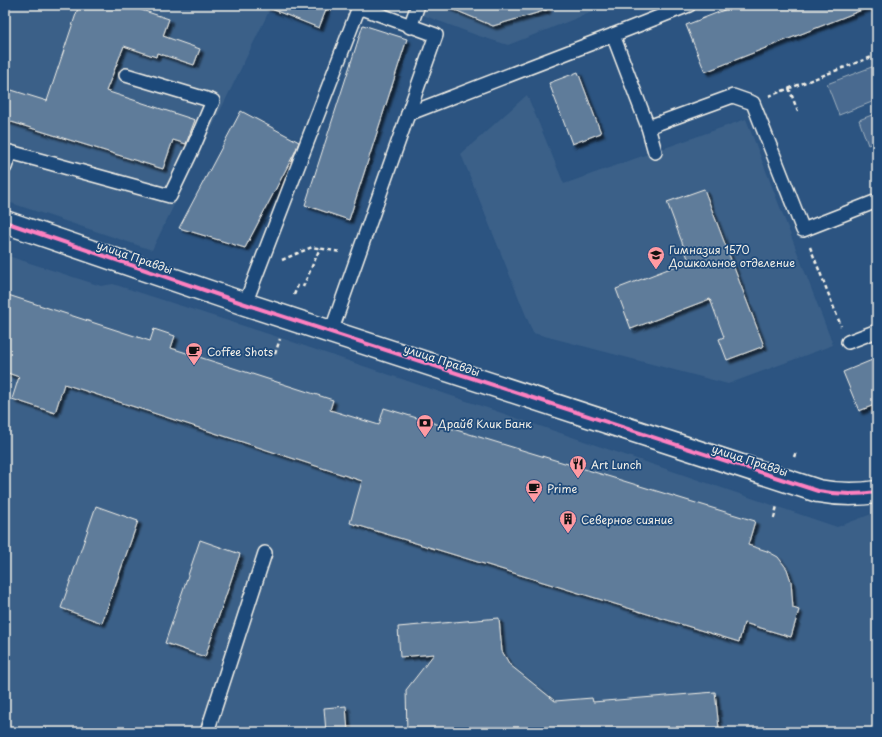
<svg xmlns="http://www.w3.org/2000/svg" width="882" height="737" font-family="'Playpen Sans',sans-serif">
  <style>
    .built { fill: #3b6088 }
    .green { fill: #496b90; stroke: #9eaebc }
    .building { fill: #5e7b9a; stroke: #f4f1e8; filter: url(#shadow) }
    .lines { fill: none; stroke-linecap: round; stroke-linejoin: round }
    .lane-casing { stroke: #f4f1e8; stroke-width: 16 }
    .street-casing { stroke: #f4f1e8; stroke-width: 25 }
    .path { stroke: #f4f1e8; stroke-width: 2.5; stroke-dasharray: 4 3; stroke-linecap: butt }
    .lane { stroke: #1f4a7a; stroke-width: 13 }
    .street { stroke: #1f4a7a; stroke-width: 22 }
    .cycleway-casing { stroke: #1f4a7a; stroke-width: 6 }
    .cycleway { stroke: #ff80c0; stroke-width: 4 }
    .labels { text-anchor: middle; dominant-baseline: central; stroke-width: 3.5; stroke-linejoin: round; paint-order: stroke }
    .poi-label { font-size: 11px; fill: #f4f1e8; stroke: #1f4a7a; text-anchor: start }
    .street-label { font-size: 11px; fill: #f4f1e8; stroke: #1f4a7a }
  </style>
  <defs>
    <filter id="shadow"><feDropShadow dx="3.5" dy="3.5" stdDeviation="1" flood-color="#0009"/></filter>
  </defs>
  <rect width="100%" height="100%" fill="#2c5481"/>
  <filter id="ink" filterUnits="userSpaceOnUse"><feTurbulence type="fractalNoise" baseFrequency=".025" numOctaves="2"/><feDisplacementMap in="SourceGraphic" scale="8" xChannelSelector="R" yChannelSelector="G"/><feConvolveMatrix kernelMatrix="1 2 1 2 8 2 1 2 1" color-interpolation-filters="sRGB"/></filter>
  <g filter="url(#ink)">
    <g class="built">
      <path d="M 5,5 L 272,5 L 152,250 L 5,201 Z"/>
      <path d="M 396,5 L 610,5 L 508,45 L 479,36 Z"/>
      <path d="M 527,95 L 564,184 L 746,119 L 833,345 L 728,384 L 533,333 L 461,154 Z"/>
      <path d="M 5,255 L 101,286 L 113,284 L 281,338 L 837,527 L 877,512 L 877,732 L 5,732 Z"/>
    </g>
    <g class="green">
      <path d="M 877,65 L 877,100 L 839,115 L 827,84 Z"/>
      <path d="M 877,113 L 877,141 L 868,145 L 859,120 Z"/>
    </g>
    <g class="building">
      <path d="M 79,5 L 126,5 L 169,19 L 163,36 L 200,49 L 194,65 L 157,53 L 156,57 L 124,46 L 106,91 L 195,120 L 186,144 L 173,140 L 163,169 L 5,120 L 5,88 L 47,101 Z"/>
      <path d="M 264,5 L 328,5 L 319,28 L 264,6 Z"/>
      <path d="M 443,5 L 547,5 L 547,10 L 493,26 Z"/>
      <path d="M 737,5 L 872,5 L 872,6 L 705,72 L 686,25 Z"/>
      <path d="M 363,25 L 407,39 L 349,220 L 305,205 Z"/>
      <path d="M 578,72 L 601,133 L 572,144 L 549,83 Z"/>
      <path d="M 241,111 L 299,142 L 295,152 L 245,248 L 179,228 Z"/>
      <path d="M 704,189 L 764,346 L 727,360 L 719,339 L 724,337 L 710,299 L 631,329 L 616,289 L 689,261 L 667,202 Z"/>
      <path d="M 5,294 L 150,341 L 154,329 L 175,336 L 171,348 L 333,400 L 330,410 L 379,425 L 384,408 L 755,521 L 748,545 L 767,551 L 778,557 L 787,569 L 791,581 L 793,608 L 799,610 L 791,637 L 744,623 L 739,642 L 350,523 L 362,481 L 64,384 L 55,413 L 12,399 L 19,377 L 5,372 Z"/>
      <path d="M 877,358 L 877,404 L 859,411 L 843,372 Z"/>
      <path d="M 96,506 L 138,521 L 102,623 L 61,608 Z"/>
      <path d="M 200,540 L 240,554 L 205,657 L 165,643 Z"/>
      <path d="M 499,618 L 502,651 L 510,665 L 555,701 L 592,698 L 593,702 L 715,692 L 719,728 L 717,728 L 717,732 L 407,732 L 406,690 L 434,654 L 400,657 L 398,627 Z"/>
      <path d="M 346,706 L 348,732 L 326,732 L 324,708 Z"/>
    </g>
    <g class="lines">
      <defs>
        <g id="lane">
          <path d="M 689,5 L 613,35 L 648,127 L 733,96 L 753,103 L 803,230 L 877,201"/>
          <path d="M 410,27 L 418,5"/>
          <path d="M 408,114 L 613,35"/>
          <path d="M 648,127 L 655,152"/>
          <path d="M 5,167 L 10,152 L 170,196 L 193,148 L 213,101 L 126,75"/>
          <path d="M 245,304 L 359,7 L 436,35 L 331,332"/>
          <path d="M 848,342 L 877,331"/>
          <path d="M 207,732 L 265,553"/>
        </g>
        <path id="street" d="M 5,222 L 245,304 L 818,491 C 839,495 856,495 877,492"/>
      </defs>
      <use href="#lane" class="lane-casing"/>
      <use href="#street" class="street-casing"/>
      <g class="path">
        <path d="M 789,88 L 798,112"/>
        <path d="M 769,96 L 877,55"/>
        <path d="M 810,247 L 841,326"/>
        <path d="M 282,260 L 312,247 L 340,252"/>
        <path d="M 303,287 L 320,248"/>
        <path d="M 294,295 L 298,285"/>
        <path d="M 275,354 L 280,339"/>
        <path d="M 794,457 L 796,452"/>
        <path d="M 774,518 L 777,506"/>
      </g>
      <use href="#lane" class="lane"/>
      <use href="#street" class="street"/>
      <defs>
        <path id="cycleway" d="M 5,222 L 245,304 L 818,491 C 839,495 856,495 877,492"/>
      </defs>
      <use href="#cycleway" class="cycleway-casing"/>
      <use href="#cycleway" class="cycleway"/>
    </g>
  </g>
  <defs>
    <symbol id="school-pin" viewBox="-11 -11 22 30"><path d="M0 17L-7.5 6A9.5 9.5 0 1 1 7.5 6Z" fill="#ff9aa2" stroke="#1f4a7a"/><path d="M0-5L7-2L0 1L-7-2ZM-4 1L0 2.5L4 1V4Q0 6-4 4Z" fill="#111"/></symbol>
    <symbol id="cafe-pin" viewBox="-11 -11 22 30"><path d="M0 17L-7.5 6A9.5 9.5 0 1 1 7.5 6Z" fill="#ff9aa2" stroke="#1f4a7a"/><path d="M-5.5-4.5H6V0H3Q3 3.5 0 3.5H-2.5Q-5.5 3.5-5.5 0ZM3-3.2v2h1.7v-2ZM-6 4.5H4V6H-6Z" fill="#111"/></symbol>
    <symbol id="bank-pin" viewBox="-11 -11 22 30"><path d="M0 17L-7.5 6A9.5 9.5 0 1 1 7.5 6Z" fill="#ff9aa2" stroke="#1f4a7a"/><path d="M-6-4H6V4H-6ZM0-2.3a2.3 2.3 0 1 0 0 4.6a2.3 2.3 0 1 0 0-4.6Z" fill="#111"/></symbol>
    <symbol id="restaurant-pin" viewBox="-11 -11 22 30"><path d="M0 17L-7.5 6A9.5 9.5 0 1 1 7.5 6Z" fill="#ff9aa2" stroke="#1f4a7a"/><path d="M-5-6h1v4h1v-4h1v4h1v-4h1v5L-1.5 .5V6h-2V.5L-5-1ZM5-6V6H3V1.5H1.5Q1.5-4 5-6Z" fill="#111"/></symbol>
    <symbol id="building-pin" viewBox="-11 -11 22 30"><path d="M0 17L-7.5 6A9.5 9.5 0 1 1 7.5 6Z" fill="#ff9aa2" stroke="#1f4a7a"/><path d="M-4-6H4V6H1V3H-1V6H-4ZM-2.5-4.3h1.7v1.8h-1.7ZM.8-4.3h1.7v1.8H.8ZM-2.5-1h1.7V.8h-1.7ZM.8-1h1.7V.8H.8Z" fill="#111"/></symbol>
  </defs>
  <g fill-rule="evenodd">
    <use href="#school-pin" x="646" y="245" width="20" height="27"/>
    <use href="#cafe-pin" x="184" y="341" width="20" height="27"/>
    <use href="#bank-pin" x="415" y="413" width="20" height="27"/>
    <use href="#restaurant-pin" x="568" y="454" width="20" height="27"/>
    <use href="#cafe-pin" x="524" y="478" width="20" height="27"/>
    <use href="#building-pin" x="558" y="509" width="20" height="27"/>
  </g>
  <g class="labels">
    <g class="poi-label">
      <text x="669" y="249">Гимназия 1570<tspan x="669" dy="13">Дошкольное отделение</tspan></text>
      <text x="207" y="351">Coffee Shots</text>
      <text x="438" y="423">Драйв Клик Банк</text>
      <text x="591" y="464">Art Lunch</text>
      <text x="547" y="488">Prime</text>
      <text x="581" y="519">Северное сияние</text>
    </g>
    <g class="street-label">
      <text transform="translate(135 257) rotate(19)">улица Правды</text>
      <text transform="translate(442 360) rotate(18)">улица Правды</text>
      <text transform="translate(750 460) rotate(18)">улица Правды</text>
    </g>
  </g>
  <rect width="882" height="737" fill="none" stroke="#1f4a7a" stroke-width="20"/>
  <rect x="10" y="10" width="862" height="717" fill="none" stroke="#f4f1e8" stroke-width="1.5" filter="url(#ink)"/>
</svg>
